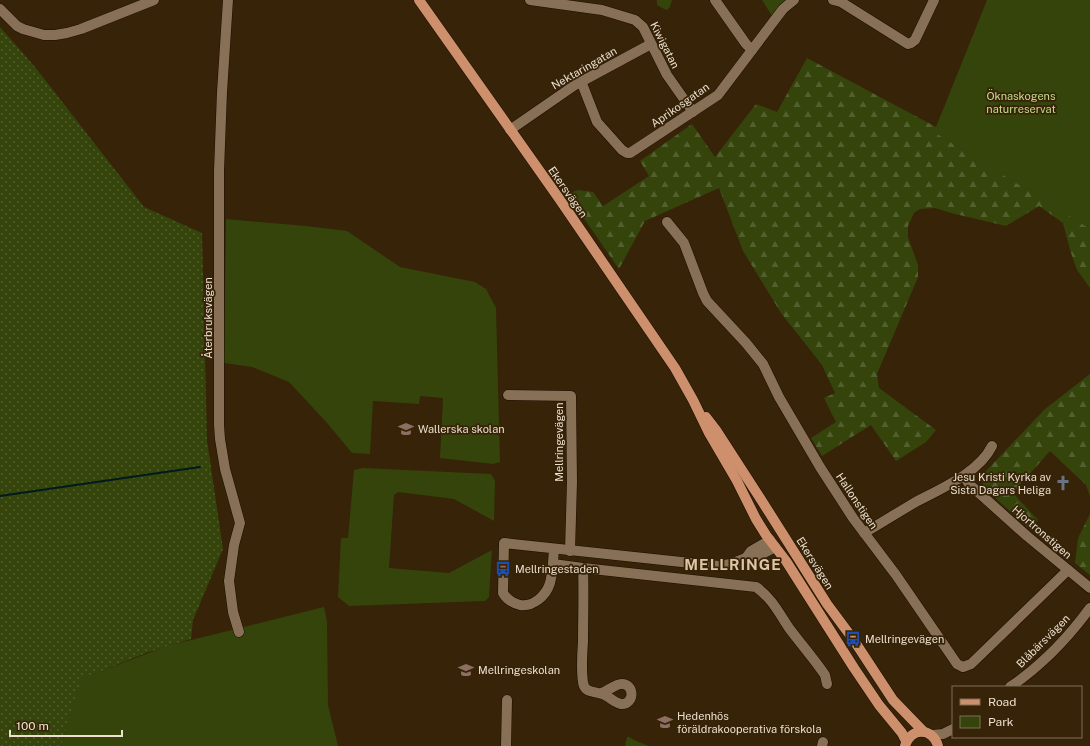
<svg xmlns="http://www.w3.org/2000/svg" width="1090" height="746" font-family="'Public Sans',sans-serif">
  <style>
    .grass { fill: url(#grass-dots) }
    .forest { fill: url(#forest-firs) }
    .green { fill: #35440b }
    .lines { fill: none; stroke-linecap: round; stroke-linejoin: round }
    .stream { stroke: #011a1e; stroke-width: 2 }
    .minor-casing { stroke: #1b0d00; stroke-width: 11 }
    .major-casing { stroke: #1b0d00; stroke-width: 11 }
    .minor { stroke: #877055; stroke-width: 10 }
    .major { stroke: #ce906c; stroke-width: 10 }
    .labels { text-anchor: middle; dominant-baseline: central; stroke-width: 3.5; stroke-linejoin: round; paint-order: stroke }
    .street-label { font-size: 11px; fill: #ecdfd0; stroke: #362308 }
    .park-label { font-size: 11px; fill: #c4df8b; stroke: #362308 }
    .poi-label { font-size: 11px; fill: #ecdfd0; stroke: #362308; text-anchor: start }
    .district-label { font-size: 15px; font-weight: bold; letter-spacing: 1px; fill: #dec5a7; stroke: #362308 }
  </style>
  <defs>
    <pattern id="grass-dots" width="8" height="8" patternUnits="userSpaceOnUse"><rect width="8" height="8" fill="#35440b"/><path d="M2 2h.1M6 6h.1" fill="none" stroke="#525f2e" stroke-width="1.8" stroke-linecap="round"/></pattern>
    <pattern id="forest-firs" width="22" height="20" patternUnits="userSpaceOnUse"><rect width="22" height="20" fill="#35440b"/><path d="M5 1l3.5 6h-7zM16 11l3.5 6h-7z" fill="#525f2e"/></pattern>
  </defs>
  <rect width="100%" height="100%" fill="#362308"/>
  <path class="grass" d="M 0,27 L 35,67 L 144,207 L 202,233 L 207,440 L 223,549 L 193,620 L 191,639 L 146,653 L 82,679 L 61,746 L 0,746 Z"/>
  <g class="forest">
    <path d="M 996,0 L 1090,0 L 1090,288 L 1077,270 L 1070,250 L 1063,223 L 1039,206 L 1006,226 L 951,213 L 935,208 L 920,209 L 914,213 L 908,226 L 908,237 L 918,265 L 918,277 L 877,374 L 879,388 L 936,430 L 926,442 L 896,461 L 871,425 L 822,456 L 811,438 L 836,422 L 824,398 L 835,393 L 822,365 L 781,313 L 743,251 L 719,188 L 645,221 L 619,269 L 567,194 L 578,190 L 593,192 L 603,206 L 649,176 L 640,161 L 692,124 L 715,157 L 756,104 L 777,112 L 807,58 L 936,127 Z"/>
    <path d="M 1090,374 L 1090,496 L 1086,485 L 1050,451 L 1013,493 L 1038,520 L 1030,529 L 982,486 L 985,472 L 1045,409 Z"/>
    <path d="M 1090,514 L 1090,575 L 1075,563 L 1078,538 Z"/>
  </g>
  <g class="green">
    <path d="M 657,0 L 672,0 L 670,7 L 667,10 L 664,9 L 657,5 Z"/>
    <path d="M 762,0 L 786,0 L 772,16 Z"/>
    <path d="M 987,0 L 1090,0 L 1090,229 L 934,132 Z"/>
    <path d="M 226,219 L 306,226 L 347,231 L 400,267 L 475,282 L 486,289 L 496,308 L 500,462 L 493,464 L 440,458 L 443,398 L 420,396 L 419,404 L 373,401 L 370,454 L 352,453 L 328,424 L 289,382 L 252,367 L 224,363 Z"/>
    <path d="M 363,468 L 491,474 L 495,481 L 494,521 L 454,499 L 398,492 L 394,495 L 389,568 L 449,573 L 492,550 L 489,597 L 485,601 L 349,606 L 338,597 L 341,538 L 348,538 L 354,470 Z"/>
    <path d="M 324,607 L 327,621 L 328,705 L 338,746 L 61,746 L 81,679 L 167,646 Z"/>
    <path d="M 627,737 L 629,737 L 636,741 L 649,746 L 625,746 Z"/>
  </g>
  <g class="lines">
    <path class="stream" d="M 0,496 L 200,467"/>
    <defs>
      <g id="minor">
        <path d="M 228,0 L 222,92 L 219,171 L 219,425 L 220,439 L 225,469 L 240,523 L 234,545 L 229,581 L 233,612 L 239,632"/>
        <path d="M 530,0 L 602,10 L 635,20 L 643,27 L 667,75 L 693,112"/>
        <path d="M 715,0 L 746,44 L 752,50"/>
        <path d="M 833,0 L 841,2 L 908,44 L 911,43 L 915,40 L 934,0"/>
        <path d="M 0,9 L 17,26 L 23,29 L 44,35 L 55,35 L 67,33 L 81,29 L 154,0"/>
        <path d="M 581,81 L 597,122 L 622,150 L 627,153 L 630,153 L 718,95 L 783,9 L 794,0"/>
        <path d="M 510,130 L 575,85 L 651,44"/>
        <path d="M 667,222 L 684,243 L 703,293 L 707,301 L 746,343 L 763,364 L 779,397 L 820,467 L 853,518 L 896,575 L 957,664 L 963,667 L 971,664 L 1068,570"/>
        <path d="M 508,395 L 571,396 L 572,482 L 570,551"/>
        <path d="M 964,476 L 969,484 L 1027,536 L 1090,588"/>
        <path d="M 864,533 C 881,523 897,513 914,503 C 940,489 979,473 992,446"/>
        <path d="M 554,549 C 553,560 553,572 550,583 C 546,596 533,607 520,605 C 512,603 507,600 503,593 L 504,543 L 719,566 L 730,564 L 746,558 L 755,558 L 775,547"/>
        <path d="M 746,558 L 751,551 L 770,540"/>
        <path d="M 553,564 L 583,568"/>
        <path d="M 1010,687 C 1041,666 1068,638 1090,608"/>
        <path d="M 602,693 C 607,691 616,684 621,684 C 635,683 635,705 621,704 C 614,703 609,696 602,694 C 594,691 584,693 583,682 C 581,669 582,656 583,642 C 583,618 584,593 583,568 L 756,587 C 771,597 779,613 789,628 C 801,644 814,659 825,675 L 827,684"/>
        <path d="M 932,735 L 943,734 L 953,729"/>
        <path d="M 506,746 L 507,700"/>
        <path d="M 822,746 L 823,742"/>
      </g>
      <g id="major">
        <path d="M 419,0 L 558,197 L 675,368 L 693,400 L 709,433 L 737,481 L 756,519 L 766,535 L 786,561 L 854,668 L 879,705 L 902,733 L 906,741"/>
        <path d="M 706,417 L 716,430 L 760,498 L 827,604 L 853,639 L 893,700 L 924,732"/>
        <path d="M 905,746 C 910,727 933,727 938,746"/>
      </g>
    </defs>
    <use href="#minor" class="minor-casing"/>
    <use href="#major" class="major-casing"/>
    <use href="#minor" class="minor"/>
    <use href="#major" class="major"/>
  </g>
  <defs>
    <symbol id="school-bare" viewBox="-9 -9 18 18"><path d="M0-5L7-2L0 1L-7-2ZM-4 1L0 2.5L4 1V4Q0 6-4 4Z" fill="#8d6e63" stroke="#362308" stroke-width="2.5" paint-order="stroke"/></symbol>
    <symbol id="church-bare" viewBox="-9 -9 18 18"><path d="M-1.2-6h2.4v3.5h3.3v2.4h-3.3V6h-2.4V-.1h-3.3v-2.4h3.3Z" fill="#6b7280" stroke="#362308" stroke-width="2.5" paint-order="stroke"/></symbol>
    <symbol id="bus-bare" viewBox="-9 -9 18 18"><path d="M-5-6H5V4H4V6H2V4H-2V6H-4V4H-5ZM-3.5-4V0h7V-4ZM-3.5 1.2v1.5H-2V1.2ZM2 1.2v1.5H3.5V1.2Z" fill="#1a4fb4" stroke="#362308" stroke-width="2.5" paint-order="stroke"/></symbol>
  </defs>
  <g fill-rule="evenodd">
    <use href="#school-bare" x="395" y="418" width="22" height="22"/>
    <use href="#church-bare" x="1052" y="472" width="22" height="22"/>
    <use href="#bus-bare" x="492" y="558" width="22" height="22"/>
    <use href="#bus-bare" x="842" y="628" width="22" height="22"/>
    <use href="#school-bare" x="455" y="659" width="22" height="22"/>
    <use href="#school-bare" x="654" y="711" width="22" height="22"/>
  </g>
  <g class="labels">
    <g class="street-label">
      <text transform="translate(665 45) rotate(63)">Kiwigatan</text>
      <text transform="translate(584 68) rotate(-30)">Nektaringatan</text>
      <text transform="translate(680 105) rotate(-35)">Aprikosgatan</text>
      <text transform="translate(568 192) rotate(55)">Ekersvägen</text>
      <text transform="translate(208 318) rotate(-90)">Återbruksvägen</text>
      <text transform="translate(559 442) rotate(-90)">Mellringevägen</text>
      <text transform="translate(857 501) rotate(56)">Hallonstigen</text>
      <text transform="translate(1042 532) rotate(41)">Hjortronstigen</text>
      <text transform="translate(815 563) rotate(58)">Ekersvägen</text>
      <text transform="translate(1043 641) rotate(-45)">Blåbärsvägen</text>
    </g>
    <g class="park-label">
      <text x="1021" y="96">Öknaskogens<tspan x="1021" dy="13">naturreservat</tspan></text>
    </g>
    <g class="poi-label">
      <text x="418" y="429">Wallerska skolan</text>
      <text x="1051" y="477" text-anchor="end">Jesu Kristi Kyrka av<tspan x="1051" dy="13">Sista Dagars Heliga</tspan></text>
      <text x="515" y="569">Mellringestaden</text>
      <text x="865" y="639">Mellringevägen</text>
      <text x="478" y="670">Mellringeskolan</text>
      <text x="677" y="716">Hedenhös<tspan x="677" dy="13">föräldrakooperativa förskola</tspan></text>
    </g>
    <g class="district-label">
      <text x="733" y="564">MELLRINGE</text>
    </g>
  </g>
  <rect x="952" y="686" width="130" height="52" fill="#362308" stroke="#7f6e58"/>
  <rect x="960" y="699" width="20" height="6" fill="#ce906c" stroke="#7f6e58"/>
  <text x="988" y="706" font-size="12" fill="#ecdfd0">Road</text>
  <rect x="960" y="716" width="20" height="12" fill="#35440b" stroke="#7f6e58"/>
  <text x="988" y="726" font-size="12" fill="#ecdfd0">Park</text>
  <path d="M10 730v6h112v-6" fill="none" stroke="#ecdfd0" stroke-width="2"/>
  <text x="16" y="730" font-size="12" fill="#ecdfd0" stroke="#362308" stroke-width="3" paint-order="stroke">100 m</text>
</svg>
